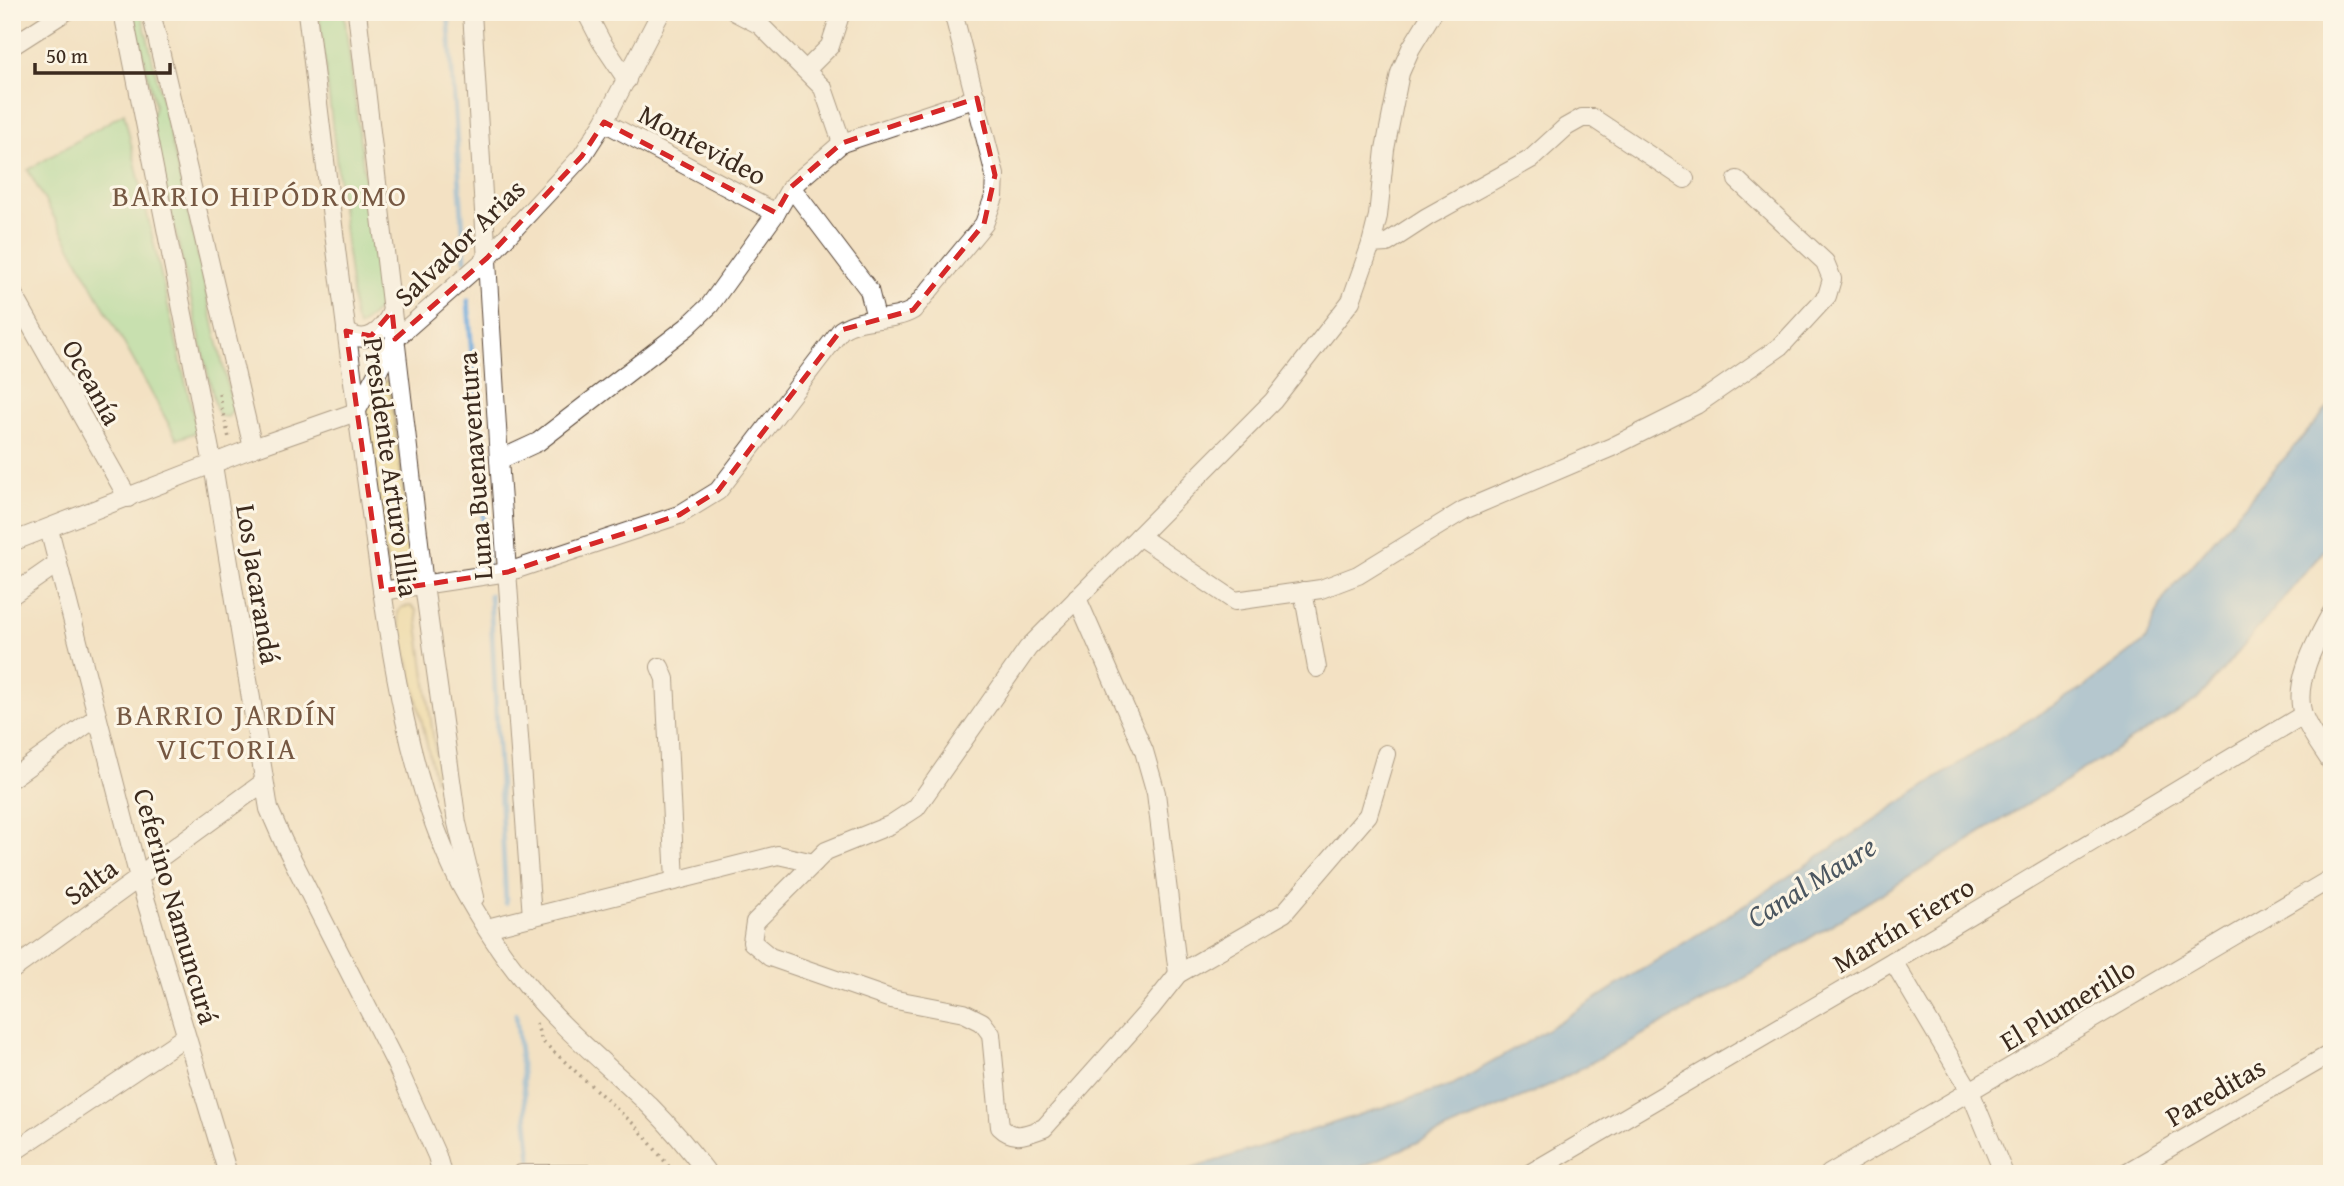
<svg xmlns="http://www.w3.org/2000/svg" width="2344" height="1186" font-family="'Gentium Book Plus',serif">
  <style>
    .green { fill: #96dd97; stroke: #68845a; stroke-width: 2 }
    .sand { fill: #eeda9e; stroke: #94825e; stroke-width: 2 }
    .water { fill: #6aa7db; stroke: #52687c; stroke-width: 2 }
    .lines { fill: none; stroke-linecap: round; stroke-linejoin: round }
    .stream { stroke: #6aa7db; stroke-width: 5 }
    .minor-casing { stroke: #574537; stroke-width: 20 }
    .path { stroke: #574537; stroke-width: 3.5; stroke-dasharray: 2 5; stroke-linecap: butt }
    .minor { stroke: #fff; stroke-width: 18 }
    .marked { fill: none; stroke: #d62828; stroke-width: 5; stroke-dasharray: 14 9; stroke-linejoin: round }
    .labels { text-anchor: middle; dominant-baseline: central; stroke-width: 6; stroke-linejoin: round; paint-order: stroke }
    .street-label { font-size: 28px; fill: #3b2a1e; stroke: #fcf5e5 }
    .neighbourhood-label { font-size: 30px; letter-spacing: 2px; fill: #765842; stroke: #fcf5e5 }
    .water-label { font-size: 30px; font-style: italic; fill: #4b5660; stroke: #fcf5e5 }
  </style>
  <rect width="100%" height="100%" fill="#fcf5e5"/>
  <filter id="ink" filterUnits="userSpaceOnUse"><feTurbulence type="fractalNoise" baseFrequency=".0143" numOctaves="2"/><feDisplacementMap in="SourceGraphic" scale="14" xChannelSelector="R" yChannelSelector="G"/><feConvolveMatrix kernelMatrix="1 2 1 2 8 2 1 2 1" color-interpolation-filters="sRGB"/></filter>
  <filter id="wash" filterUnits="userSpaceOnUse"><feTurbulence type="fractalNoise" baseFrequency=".00686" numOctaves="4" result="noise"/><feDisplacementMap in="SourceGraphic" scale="28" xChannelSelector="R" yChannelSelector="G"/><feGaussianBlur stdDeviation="1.57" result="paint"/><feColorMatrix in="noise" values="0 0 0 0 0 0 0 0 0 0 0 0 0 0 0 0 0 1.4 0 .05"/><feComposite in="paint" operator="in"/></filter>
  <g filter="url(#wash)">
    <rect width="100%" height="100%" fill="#f3e1c3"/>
    <g class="green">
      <path d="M 133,12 L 141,12 L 149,44 L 233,409 L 228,417 L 220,416 L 216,409 L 154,138 L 151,121 L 155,106 Z"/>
      <path d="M 319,12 L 344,12 L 380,302 L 378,310 L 359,327 L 355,319 Z"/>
      <path d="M 124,113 L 197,432 L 177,439 L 28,170 Z"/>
    </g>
    <g class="sand">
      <path d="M 389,379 L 414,569 L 407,576 L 395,577 L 390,574 L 382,542 L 365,409 C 368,399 380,383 389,379 Z"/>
      <path d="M 402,607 L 411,606 L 416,610 L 439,779 L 435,779 L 398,617 L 398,612 Z"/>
    </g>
    <path class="water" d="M 2332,403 L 2332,541 L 2198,699 L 1735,984 L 1554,1083 L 1361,1167 L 1338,1174 L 1175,1174 L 1452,1085 L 1524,1044 L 1771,888 L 1984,747 L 2083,688 L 2145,641 L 2163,599 Z"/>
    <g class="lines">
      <g class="stream">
        <path d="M 448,12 L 465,260"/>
        <path d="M 468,301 L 487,564"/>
        <path d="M 490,595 L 506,903"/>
        <path d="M 516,1014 L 531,1159"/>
      </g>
    </g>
  </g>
  <g filter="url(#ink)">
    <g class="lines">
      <defs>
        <g id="minor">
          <path d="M 123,12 L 213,465 L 269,809 L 283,841 L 395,1062 L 437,1156 L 442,1174"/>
          <path d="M 151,12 L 253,448"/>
          <path d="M 307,12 C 327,179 347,346 371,513 C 388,631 405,777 460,884 C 478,917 503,956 527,985 C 563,1030 609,1066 650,1106 C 671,1127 690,1150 708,1174"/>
          <path d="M 357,12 L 424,585 L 457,823 L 475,897"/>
          <path d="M 472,12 L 499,460 L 532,917"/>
          <path d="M 586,12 L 601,41 L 627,80"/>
          <path d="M 735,12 L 760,25 L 823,88 L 842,143"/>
          <path d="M 12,46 L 65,12"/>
          <path d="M 806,70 L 830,46 L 841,12"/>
          <path d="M 604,122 L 776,213"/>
          <path d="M 791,187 L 869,290 L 876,318"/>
          <path d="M 1371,244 L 1387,243 L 1427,217 L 1531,159 L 1566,127 L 1582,118 L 1593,118 L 1685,179"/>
          <path d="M 12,292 L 128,498"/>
          <path d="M 346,331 C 366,347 383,331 392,311"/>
          <path d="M 499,460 L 538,442 L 687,327 L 710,305 L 776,213 L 791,187 L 842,143 L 977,98"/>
          <path d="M 49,529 L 139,878 L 228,1174"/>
          <path d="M 1139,536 L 1235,601 L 1321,589 L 1358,575 L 1464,510 L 1612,447 L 1696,405 L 1781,346 L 1827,296 L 1832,279 L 1825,262 L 1737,180"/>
          <path d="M 12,542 L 253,448 L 356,412 L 395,339 L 487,258 L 582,156 L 604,122 L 661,12"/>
          <path d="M 382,591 L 508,572 L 679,515 L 718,491 L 841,330 C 863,315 891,323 913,310 L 984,224 L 994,197 L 995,175 L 953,12"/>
          <path d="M 1303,591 L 1317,668"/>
          <path d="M 12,595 L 58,563"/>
          <path d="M 1077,598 L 1144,751 L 1156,793 L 1178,974"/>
          <path d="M 2332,612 C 2317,639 2291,685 2304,717 C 2310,733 2323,749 2332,764"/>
          <path d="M 660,667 L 665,679 L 675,881"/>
          <path d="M 1386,754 L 1368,815 L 1284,913 L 1178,974 L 1151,1008 L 1044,1128 C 1027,1134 1014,1141 1000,1127 L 991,1034 L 982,1022 L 964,1013 L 891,999 L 770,957 L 752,942 L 755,922 L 826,851 L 890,825 L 916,808 L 1028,648 L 1273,401 L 1351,301 L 1371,244 L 1378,216 L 1385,149 L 1400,73 L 1411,48 L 1433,12"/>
          <path d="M 12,778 L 97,717"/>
          <path d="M 487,928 L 778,855 L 814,863"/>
          <path d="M 1893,961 L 1970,1091 L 2004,1174"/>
          <path d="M 12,970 L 139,878 L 160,858 L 264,782"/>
          <path d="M 12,1153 L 186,1036"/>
          <path d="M 521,1174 L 612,1174"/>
          <path d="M 1529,1174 L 1893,961 L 2303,715"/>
          <path d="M 1829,1174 L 2332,878"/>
          <path d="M 2124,1174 L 2332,1053"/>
        </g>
      </defs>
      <use href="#minor" class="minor-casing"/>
      <g class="path">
        <path d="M 219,394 L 229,438"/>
        <path d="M 536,1023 L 542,1041 L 638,1128 L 675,1174"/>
      </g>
      <use href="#minor" class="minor"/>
    </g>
  </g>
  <path d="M0 0H2344V1186H0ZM 977,98 L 995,175 L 984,224 L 913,310 L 841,330 L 718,491 L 679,515 L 508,572 L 382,591 L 346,331 L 371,336 L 392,311 L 395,339 L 487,258 L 582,156 L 604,122 L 776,213 L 791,187 L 842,143 Z" fill="#f3e1c3" fill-opacity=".55" fill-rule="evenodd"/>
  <path class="marked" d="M 977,98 L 995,175 L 984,224 L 913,310 L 841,330 L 718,491 L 679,515 L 508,572 L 382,591 L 346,331 L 371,336 L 392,311 L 395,339 L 487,258 L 582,156 L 604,122 L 776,213 L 791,187 L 842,143 Z"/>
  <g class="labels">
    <g class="street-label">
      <text transform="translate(703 144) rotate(28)">Montevideo</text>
      <text transform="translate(459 242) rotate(-44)">Salvador Arias</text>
      <text transform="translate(93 382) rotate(61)">Oceanía</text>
      <text transform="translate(474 466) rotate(-94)">Luna Buenaventura</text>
      <text transform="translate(392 467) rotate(82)">Presidente Arturo Illia</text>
      <text transform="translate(259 584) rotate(81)">Los Jacarandá</text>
      <text transform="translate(90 881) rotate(-36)">Salta</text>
      <text transform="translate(177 906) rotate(74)">Ceferino Namuncurá</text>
      <text transform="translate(1903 924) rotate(-31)">Martín Fierro</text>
      <text transform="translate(2067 1004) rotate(-31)">El Plumerillo</text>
      <text transform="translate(2215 1091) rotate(-30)">Pareditas</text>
    </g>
    <g class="neighbourhood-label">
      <text x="260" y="195">BARRIO HIPÓDROMO</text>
      <text x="227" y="714">BARRIO JARDÍN<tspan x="227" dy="34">VICTORIA</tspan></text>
    </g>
    <g class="water-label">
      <text transform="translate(1811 881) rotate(-32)">Canal Maure</text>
    </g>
  </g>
  <rect width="2344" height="1186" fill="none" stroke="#fcf5e5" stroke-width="42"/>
  <path d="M35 63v10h135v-10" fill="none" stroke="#3b2a1e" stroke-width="3.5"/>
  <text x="46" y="63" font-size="21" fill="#3b2a1e" stroke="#fcf5e5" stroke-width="5" paint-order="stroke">50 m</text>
</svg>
